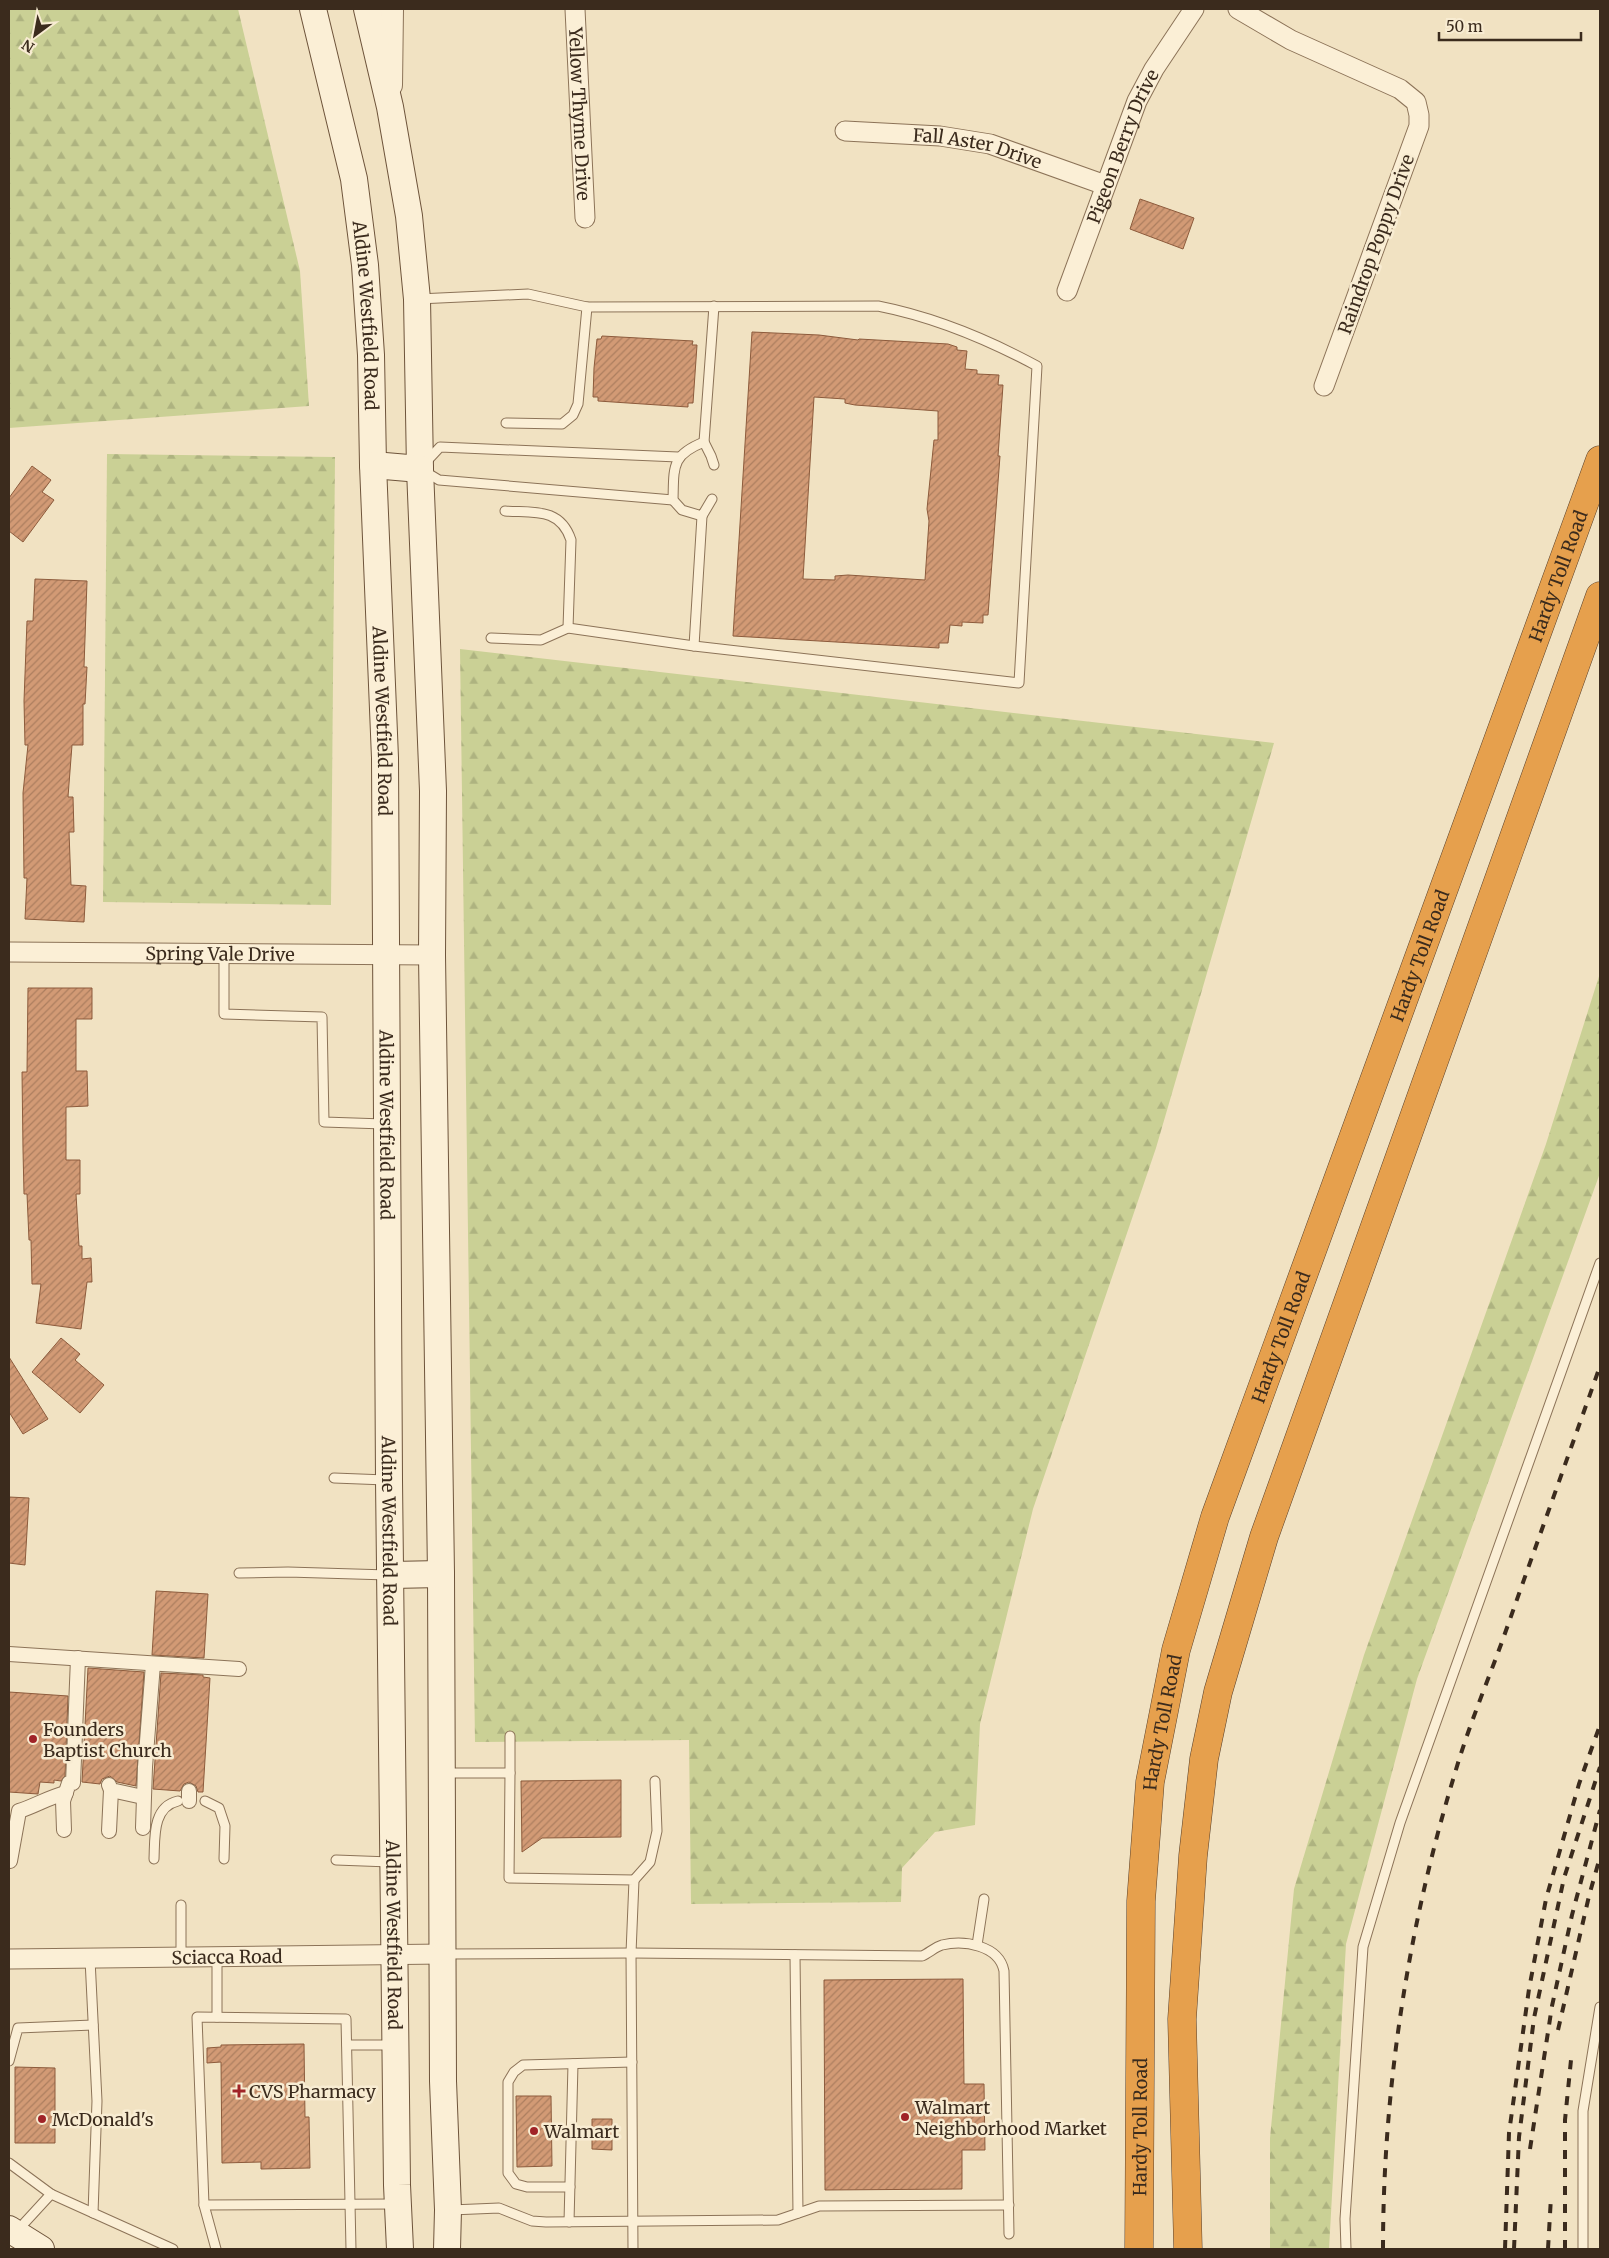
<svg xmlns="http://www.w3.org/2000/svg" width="1609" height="2258" font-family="Merriweather,serif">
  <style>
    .forest { fill: url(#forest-firs) }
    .building { fill: url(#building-hatch); stroke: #8d5b3c; fill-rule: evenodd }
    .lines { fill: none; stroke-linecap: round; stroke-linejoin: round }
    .service-casing { stroke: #8c7358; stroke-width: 11 }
    .pedestrian-casing { stroke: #8c7358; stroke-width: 16 }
    .minor-casing { stroke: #8c7358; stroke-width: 21 }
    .tertiary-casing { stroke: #8c7358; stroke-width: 26 }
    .secondary-casing { stroke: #6e543b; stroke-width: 28 }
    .motorway-casing { stroke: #5a412c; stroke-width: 29 }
    .service { stroke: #fbefd6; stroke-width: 9 }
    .pedestrian { stroke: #fbefd6; stroke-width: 14 }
    .minor { stroke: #fbefd6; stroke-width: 19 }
    .tertiary { stroke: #fbefd6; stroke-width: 24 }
    .secondary { stroke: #fbefd6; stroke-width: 26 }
    .motorway { stroke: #e6a04d; stroke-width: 28 }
    .rail { stroke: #3b2b1d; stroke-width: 4; stroke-dasharray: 9 9; stroke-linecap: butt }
    .poi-dot { fill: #a02327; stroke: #f8ecd2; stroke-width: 2 }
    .labels { text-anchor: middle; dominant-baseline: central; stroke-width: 5; stroke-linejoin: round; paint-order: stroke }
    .street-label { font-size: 18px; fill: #3b2b1d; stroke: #f8ecd2 }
    .poi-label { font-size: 18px; fill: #3b2b1d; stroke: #f8ecd2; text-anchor: start }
  </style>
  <defs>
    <pattern id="forest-firs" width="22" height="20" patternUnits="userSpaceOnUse" patternTransform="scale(1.25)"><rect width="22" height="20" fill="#cad095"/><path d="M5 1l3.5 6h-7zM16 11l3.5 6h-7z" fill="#aeb380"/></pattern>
    <pattern id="building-hatch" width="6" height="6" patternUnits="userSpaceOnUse" patternTransform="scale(1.25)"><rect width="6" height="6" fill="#d29a75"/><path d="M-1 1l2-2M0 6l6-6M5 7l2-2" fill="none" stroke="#ac7e5f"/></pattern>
  </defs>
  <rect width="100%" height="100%" fill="#f1e2c2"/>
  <g class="forest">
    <path d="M 9,9 L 238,9 L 300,271 L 309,406 L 9,428 Z"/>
    <path d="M 107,454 L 335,457 L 331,905 L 103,902 Z"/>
    <path d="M 460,649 L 1274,743 L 1156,1148 L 1033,1509 L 980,1724 L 975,1825 L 935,1832 L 902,1868 L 901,1902 L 691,1904 L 689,1740 L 475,1742 Z"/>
    <path d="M 1600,973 L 1600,1173 L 1417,1679 L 1346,1944 L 1329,2249 L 1270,2249 L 1270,2138 L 1294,1889 L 1364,1655 L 1546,1144 Z"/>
  </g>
  <g class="building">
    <path d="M 1140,199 L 1194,218 L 1183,249 L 1130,229 Z"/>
    <path d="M 752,332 L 819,335 L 858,340 L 859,339 L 948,344 L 957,347 L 957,350 L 967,351 L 965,369 L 977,370 L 977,374 L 999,375 L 998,385 L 1003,385 L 998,456 L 1000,456 L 988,615 L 983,615 L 983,623 L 962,622 L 962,626 L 950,625 L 948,643 L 939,643 L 939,648 L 733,636 ZM 814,397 L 845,399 L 845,403 L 855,405 L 938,411 L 938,440 L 934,440 L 927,509 L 929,521 L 925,580 L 848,575 L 835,576 L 835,580 L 803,579 Z"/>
    <path d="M 602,336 L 693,341 L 692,345 L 697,345 L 693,403 L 688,403 L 688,407 L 598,401 L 598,397 L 593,397 L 594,368 L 597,339 L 601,339 Z"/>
    <path d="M 32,466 L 51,480 L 42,492 L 54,500 L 23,542 L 9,531 L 9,498 Z"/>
    <path d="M 35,579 L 87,581 L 84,667 L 87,667 L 85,704 L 83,704 L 83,745 L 72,745 L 68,797 L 73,797 L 74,832 L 69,832 L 71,885 L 86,886 L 84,922 L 25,919 L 27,878 L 24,878 L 23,793 L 28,745 L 25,745 L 24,701 L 27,621 L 33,621 Z"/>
    <path d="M 28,988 L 92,988 L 92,1019 L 76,1019 L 76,1071 L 87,1071 L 88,1106 L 66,1107 L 66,1160 L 80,1160 L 80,1194 L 76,1194 L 79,1246 L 82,1246 L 82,1259 L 91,1258 L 92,1282 L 87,1282 L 81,1329 L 36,1323 L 41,1284 L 32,1284 L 31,1240 L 29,1240 L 27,1194 L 24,1194 L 23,1150 L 22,1072 L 27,1072 Z"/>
    <path d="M 61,1338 L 80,1354 L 75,1360 L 104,1385 L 80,1413 L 32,1372 Z"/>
    <path d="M 9,1357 L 48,1419 L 23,1434 L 9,1412 Z"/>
    <path d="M 9,1497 L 29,1498 L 25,1565 L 9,1563 Z"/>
    <path d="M 156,1591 L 208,1594 L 204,1658 L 152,1655 Z"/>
    <path d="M 88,1668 L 144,1672 L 136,1786 L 117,1782 L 110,1776 L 102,1779 L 100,1784 L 82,1782 Z"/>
    <path d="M 161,1673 L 203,1675 L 203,1677 L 210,1678 L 203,1792 L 198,1792 L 196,1786 L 189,1782 L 184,1784 L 180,1791 L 153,1789 Z"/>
    <path d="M 9,1692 L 68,1696 L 65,1776 L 61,1781 L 54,1780 L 54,1783 L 40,1782 L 38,1794 L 9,1792 Z"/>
    <path d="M 621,1780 L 621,1837 L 542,1838 L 522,1852 L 521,1781 Z"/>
    <path d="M 963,1979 L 964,2084 L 984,2084 L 985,2150 L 962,2150 L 962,2189 L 825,2190 L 824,1980 Z"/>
    <path d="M 304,2044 L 305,2117 L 309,2117 L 310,2168 L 261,2169 L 261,2162 L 222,2163 L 221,2062 L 207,2063 L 207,2048 L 221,2047 L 221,2045 Z"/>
    <path d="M 15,2067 L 55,2068 L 55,2143 L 15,2143 Z"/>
    <path d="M 516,2096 L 551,2096 L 552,2166 L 517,2167 Z"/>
    <path d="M 592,2119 L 612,2119 L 612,2150 L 592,2149 Z"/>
  </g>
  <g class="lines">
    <defs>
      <g id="service">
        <path d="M 418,299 L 528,294 L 587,307 L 878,306 C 934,317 987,339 1037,366 L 1019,683 L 694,646 L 568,628 L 541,640 L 491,638"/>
        <path d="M 506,423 L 562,424 L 573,415 L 578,404 L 587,307"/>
        <path d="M 704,442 L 714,306"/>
        <path d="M 426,462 L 440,447 L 678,457"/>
        <path d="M 424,471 L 439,480 L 673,500"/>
        <path d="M 712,499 L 702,516 L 682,510 L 673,500 C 674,467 671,455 704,442 L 711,456 L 714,465"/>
        <path d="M 505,511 C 533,513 560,507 571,540 L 568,628"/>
        <path d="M 694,646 L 702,516"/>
        <path d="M 224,953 L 224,1014 L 322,1017 L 324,1122 L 384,1124"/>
        <path d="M 334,1478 L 386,1480"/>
        <path d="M 239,1573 L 288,1572 L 388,1575"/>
        <path d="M 443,1773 L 510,1773 L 509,1878 L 634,1880 L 631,1953 L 633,2249"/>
        <path d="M 510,1773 L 510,1736"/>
        <path d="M 205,1801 L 219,1808 L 225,1826 L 224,1859"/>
        <path d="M 154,1859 C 155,1838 152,1807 178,1801"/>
        <path d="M 336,1860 L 390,1862"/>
        <path d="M 634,1880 L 650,1862 L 657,1831 L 655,1781"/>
        <path d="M 181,1905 L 181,1957"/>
        <path d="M 977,1945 L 984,1899"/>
        <path d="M 446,1954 L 631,1953 L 922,1956 C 929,1953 935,1947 942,1945 C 964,1940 999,1945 1004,1971 L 1009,2234"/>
        <path d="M 795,1955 L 798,2213"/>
        <path d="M 90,1959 L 97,2101 L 93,2213"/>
        <path d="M 217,2017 L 217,1957"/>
        <path d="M 347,2045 L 394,2045"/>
        <path d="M 9,2061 L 18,2028 L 93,2025"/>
        <path d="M 9,2163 L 51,2194"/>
        <path d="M 570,2187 L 527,2187 L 516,2184 L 508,2173 L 508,2082 L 514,2072 L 523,2065 L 632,2062"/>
        <path d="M 204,2205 L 395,2204"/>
        <path d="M 451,2210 L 499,2208 L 532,2221 L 546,2222 L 778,2220 L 819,2206 L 1009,2205"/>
        <path d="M 569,2222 L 573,2064"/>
        <path d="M 17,2231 L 51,2194 L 173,2249"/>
        <path d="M 216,2249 L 204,2205 L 197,2017 L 346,2019 L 351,2249"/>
        <path d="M 1346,2249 L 1345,2219 L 1363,1947 L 1400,1823 L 1600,1263"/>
        <path d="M 1583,2249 L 1583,2111 L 1600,2007"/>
      </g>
      <g id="pedestrian">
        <path d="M 9,1654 L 239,1669"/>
        <path d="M 109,1785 L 111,1790 L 143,1797"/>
        <path d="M 189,1801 L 189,1791"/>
        <path d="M 143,1828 L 145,1767 L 153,1664"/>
        <path d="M 64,1830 L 63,1801 L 69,1783 L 73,1783 L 78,1658"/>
        <path d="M 109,1831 L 111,1790"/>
        <path d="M 10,1861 L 19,1811 C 35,1806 49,1797 66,1793"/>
      </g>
      <g id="minor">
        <path id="s1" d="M 575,9 L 585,218"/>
        <path d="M 1238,9 L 1291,40 L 1400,89 L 1416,102 L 1419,115 L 1419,126 L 1324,386"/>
        <path id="s2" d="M 845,131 L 940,136 L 990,144 L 1105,185"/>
        <path id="s3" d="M 1067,291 L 1137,101 L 1154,69 L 1194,9"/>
        <path id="s4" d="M 9,952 L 432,955"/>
        <path id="s5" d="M 9,1959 L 444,1954"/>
      </g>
      <path id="tertiary" d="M 390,85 L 391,9"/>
      <g id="secondary">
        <path id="s6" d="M 313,9 L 354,179 L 365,265 L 371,355 L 373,465 L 385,758 L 389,1480 L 397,2185 L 400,2249"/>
        <path d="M 367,9 L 390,107 L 409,216 L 417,299 L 420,469 L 433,791 L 432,955 L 441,1574 L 443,2081 L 448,2210 L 447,2249"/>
        <path d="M 373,465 L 420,469"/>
        <path d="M 391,1575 L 441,1574"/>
        <path d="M 9,2229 L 41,2249"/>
      </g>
      <g id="motorway">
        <path id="s7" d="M 1139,2249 L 1141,1901 L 1150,1782 L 1176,1650 L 1215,1517 L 1600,460"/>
        <path d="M 1188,2249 L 1182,2019 L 1193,1856 L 1204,1759 L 1218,1692 L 1264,1537 L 1600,596"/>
      </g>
    </defs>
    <use href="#service" class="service-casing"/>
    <use href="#pedestrian" class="pedestrian-casing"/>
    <use href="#minor" class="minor-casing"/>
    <use href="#tertiary" class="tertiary-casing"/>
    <use href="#secondary" class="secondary-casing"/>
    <use href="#motorway" class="motorway-casing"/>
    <use href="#service" class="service"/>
    <use href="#pedestrian" class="pedestrian"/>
    <use href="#minor" class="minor"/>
    <use href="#tertiary" class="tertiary"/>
    <use href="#secondary" class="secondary"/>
    <use href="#motorway" class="motorway"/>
    <g class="rail">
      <path d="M 1558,2030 L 1589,1896 L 1600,1857"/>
      <path d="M 1530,2149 L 1552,2006 L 1572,1915 L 1600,1810"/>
      <path d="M 1383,2249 C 1383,2089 1408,1927 1455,1773 C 1468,1728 1487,1683 1503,1639 C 1535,1548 1568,1457 1600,1366"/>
      <path d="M 1505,2249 L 1509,2133 L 1529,1989 L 1546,1899 L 1579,1784 L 1600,1725"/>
      <path d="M 1514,2249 L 1519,2137 L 1534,2018 L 1564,1878 L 1600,1767"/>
      <path d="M 1548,2249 L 1551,2197"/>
      <path d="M 1565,2249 L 1565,2120 L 1571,2060"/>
    </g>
  </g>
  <g class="poi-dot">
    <circle cx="33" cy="1739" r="5"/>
    <path d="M236.5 2083.5h5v5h5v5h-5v5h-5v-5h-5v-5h5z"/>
    <circle cx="905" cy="2117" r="5"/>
    <circle cx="42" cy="2119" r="5"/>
    <circle cx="534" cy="2131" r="5"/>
  </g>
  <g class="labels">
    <g class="street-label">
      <text stroke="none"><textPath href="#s1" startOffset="105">Yellow Thyme Drive</textPath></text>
      <text stroke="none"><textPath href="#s3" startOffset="155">Pigeon Berry Drive</textPath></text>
      <text stroke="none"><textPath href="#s2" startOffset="134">Fall Aster Drive</textPath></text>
      <text transform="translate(1376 244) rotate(-70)">Raindrop Poppy Drive</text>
      <text stroke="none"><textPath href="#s6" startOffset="312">Aldine Westfield Road</textPath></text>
      <text stroke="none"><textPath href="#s7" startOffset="1742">Hardy Toll Road</textPath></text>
      <text stroke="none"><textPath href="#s6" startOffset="718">Aldine Westfield Road</textPath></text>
      <text stroke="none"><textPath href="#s4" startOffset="211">Spring Vale Drive</textPath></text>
      <text stroke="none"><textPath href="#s7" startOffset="1338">Hardy Toll Road</textPath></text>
      <text stroke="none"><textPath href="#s6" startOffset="1122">Aldine Westfield Road</textPath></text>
      <text stroke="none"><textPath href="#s7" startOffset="932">Hardy Toll Road</textPath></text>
      <text stroke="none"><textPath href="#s6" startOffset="1528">Aldine Westfield Road</textPath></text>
      <text stroke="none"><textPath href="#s7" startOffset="528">Hardy Toll Road</textPath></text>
      <text stroke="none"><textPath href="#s6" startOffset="1932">Aldine Westfield Road</textPath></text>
      <text stroke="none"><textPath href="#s5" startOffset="218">Sciacca Road</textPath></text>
      <text stroke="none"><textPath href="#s7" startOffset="122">Hardy Toll Road</textPath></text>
    </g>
    <g class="poi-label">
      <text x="43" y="1729">Founders<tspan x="43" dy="21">Baptist Church</tspan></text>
      <text x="249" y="2091">CVS Pharmacy</text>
      <text x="915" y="2107">Walmart<tspan x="915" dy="21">Neighborhood Market</tspan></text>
      <text x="52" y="2119">McDonald's</text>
      <text x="544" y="2131">Walmart</text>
    </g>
  </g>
  <rect width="1609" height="2258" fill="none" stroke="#3b2b1d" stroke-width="20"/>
  <g transform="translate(35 35) rotate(212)" stroke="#f8ecd2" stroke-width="4" paint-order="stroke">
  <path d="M0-4L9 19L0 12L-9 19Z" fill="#3b2b1d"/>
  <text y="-8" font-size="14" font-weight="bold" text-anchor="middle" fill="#3b2b1d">N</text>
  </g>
  <path d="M1439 32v8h142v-8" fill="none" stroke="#3b2b1d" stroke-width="2.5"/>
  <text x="1446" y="32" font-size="15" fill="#3b2b1d" stroke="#f8ecd2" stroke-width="4" paint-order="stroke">50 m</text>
</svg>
